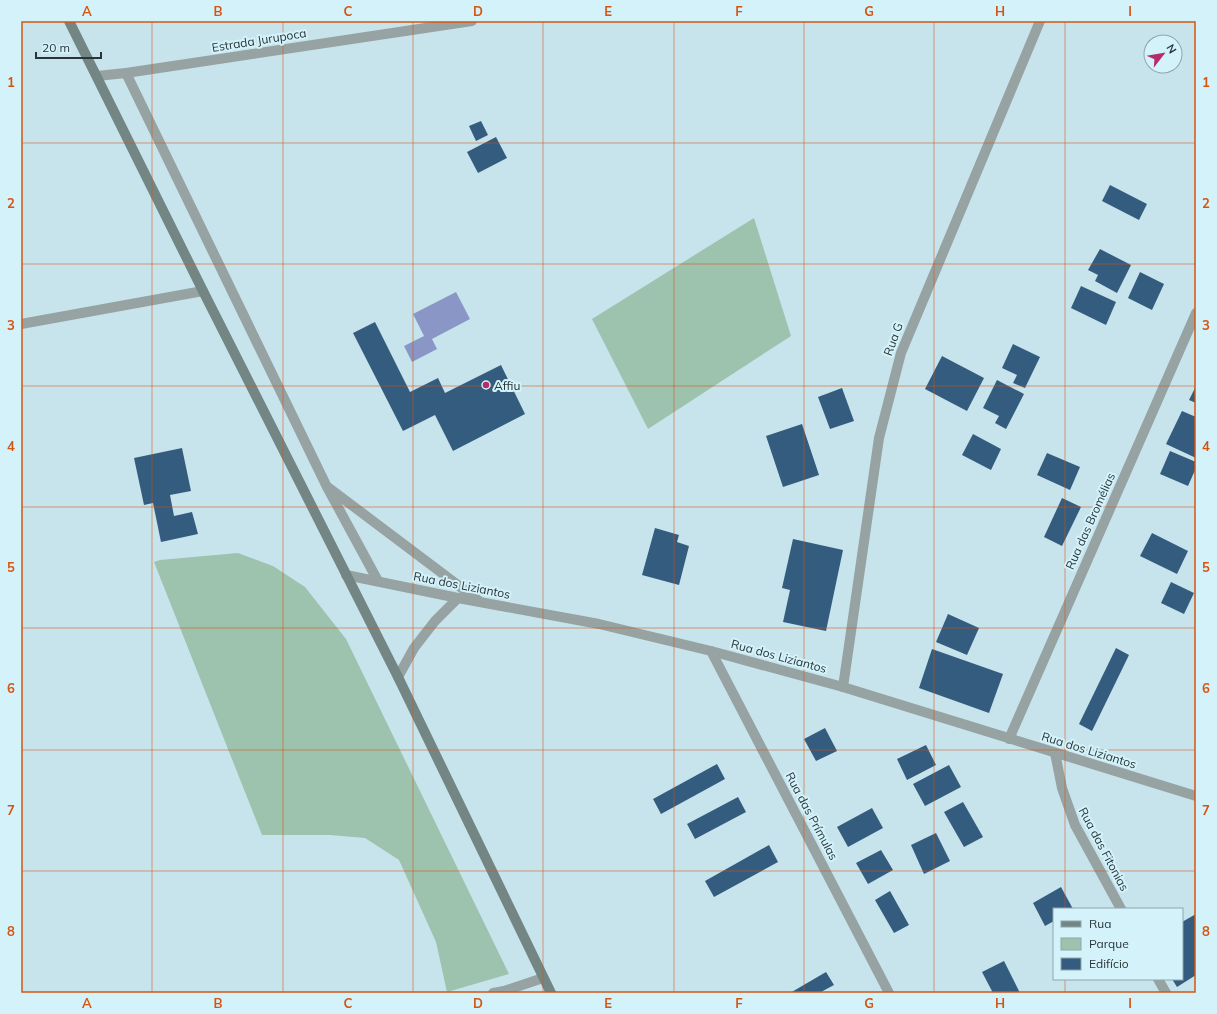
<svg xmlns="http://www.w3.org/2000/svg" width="1217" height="1014" font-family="Mulish,sans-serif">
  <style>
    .green { fill: #9dc2ae }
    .water { fill: #8a96c5 }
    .building { fill: #345c7e }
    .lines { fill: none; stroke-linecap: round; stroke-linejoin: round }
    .minor { stroke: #96a3a2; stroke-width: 10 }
    .secondary { stroke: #738684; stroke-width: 10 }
    .grid { fill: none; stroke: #d55510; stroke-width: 1; stroke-opacity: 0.55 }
    .poi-dot { fill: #b52c6c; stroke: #d4f2fa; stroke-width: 1.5 }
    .labels { text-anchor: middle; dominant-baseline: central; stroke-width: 4; stroke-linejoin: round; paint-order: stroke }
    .street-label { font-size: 12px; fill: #293538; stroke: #d4f2fa }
    .poi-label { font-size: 12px; fill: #293538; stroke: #d4f2fa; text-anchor: start }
    .neatline { fill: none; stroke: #d55510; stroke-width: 1.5 }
    .grid-label { font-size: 13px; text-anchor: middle; font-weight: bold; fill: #d55510 }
  </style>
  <rect width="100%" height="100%" fill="#c7e4ed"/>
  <g class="green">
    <path d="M 754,218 L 791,336 L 648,429 L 592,319 Z"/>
    <path d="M 238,553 L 273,566 L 305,587 L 346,639 L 509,974 L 447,992 L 436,942 L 399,860 L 365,838 L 330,835 L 262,835 L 154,562 L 160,560 Z"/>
  </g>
  <path class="water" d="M 456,292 L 470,319 L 432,339 L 437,349 L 412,362 L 404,346 L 424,336 L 413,314 Z"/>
  <g class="building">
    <path d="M 481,121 L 488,135 L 476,141 L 469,126 Z"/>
    <path d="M 496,137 L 507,158 L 478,173 L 467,152 Z"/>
    <path d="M 1110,185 L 1147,204 L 1139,220 L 1102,201 Z"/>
    <path d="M 1100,249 L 1131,265 L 1117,293 L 1095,281 L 1098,275 L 1088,270 Z"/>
    <path d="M 1140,272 L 1164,284 L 1152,310 L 1128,298 Z"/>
    <path d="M 1081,286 L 1116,302 L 1106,325 L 1071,308 Z"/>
    <path d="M 375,322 L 410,392 L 438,378 L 445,393 L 501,365 L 525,414 L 453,451 L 435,415 L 403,431 L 353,333 Z"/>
    <path d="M 1013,344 L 1040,357 L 1025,388 L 1013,383 L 1017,375 L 1002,368 Z"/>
    <path d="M 942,356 L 984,378 L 967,411 L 925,389 Z"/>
    <path d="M 997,380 L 1024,394 L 1006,429 L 995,423 L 999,416 L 983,408 Z"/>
    <path d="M 1196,386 L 1196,403 L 1189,400 Z"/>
    <path d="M 842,388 L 854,421 L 830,429 L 818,397 Z"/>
    <path d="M 1182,411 L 1196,417 L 1196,458 L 1166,444 Z"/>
    <path d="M 802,424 L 819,475 L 783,487 L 766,436 Z"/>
    <path d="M 973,434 L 1001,449 L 991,470 L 962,455 Z"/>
    <path d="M 182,448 L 191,491 L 170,495 L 174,516 L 192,512 L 198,534 L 161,542 L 153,503 L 144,505 L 134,458 Z"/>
    <path d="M 1170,451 L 1196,462 L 1196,468 L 1188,486 L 1160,474 Z"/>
    <path d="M 1047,453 L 1080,467 L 1070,490 L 1037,475 Z"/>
    <path d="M 1062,498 L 1081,507 L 1062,546 L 1044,537 Z"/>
    <path d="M 655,528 L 679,535 L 677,542 L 689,546 L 679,585 L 642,575 Z"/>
    <path d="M 1152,533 L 1188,551 L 1177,574 L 1140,556 Z"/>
    <path d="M 793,539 L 843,550 L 826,631 L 783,622 L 790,590 L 782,588 Z"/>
    <path d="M 1171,582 L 1194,593 L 1184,614 L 1161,603 Z"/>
    <path d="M 948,614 L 979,628 L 967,655 L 936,642 Z"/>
    <path d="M 1116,648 L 1129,655 L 1092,731 L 1079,724 Z"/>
    <path d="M 932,649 L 1003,674 L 989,713 L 919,688 Z"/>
    <path d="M 825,728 L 837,751 L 816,761 L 804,739 Z"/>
    <path d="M 926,745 L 936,765 L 907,780 L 897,759 Z"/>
    <path d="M 717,764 L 725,779 L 661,814 L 653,799 Z"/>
    <path d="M 949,765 L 961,787 L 925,806 L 913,784 Z"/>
    <path d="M 738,797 L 746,812 L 695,839 L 687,824 Z"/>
    <path d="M 963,802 L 983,837 L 964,847 L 944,812 Z"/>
    <path d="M 872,808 L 883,828 L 848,847 L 837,827 Z"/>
    <path d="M 936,833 L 950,861 L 924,874 L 911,845 Z"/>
    <path d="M 769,845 L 778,862 L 714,897 L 705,881 Z"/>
    <path d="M 881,850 L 893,870 L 868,884 L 856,863 Z"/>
    <path d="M 1061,887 L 1073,909 L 1054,909 L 1054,921 L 1045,926 L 1033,903 Z"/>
    <path d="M 890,891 L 909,925 L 894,933 L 875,900 Z"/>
    <path d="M 1196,914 L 1196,975 L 1177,987 L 1172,979 L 1182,979 L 1182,922 Z"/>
    <path d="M 1004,961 L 1020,993 L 993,993 L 982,972 Z"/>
    <path d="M 826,972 L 834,985 L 819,993 L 790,993 Z"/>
  </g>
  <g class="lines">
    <g class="minor">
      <path d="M 126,73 L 327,487 L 378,581"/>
      <path d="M 97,76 L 126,73 L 472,21"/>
      <path d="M 21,324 L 203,291"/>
      <path d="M 329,488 L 479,601"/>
      <path d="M 346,575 L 458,598 L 599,624 L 711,651 L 843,687 L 1196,796"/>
      <path d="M 711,651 L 889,993"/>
      <path d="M 398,677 L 414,648 L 435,621 L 458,598"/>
      <path d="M 843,687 L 879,438 L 901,353 L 1040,21"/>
      <path d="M 1009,739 L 1196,313"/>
      <path d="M 1055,753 L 1062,788 L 1075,825 L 1121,909"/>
      <path d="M 1158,979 L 1166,993"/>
      <path d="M 493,993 L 504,991 L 543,978"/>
    </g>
    <path class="secondary" d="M 69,21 L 203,291 L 398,677 L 551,993"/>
  </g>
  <path class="grid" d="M 152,21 L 152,993M 283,21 L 283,993M 413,21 L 413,993M 543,21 L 543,993M 674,21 L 674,993M 804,21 L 804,993M 934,21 L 934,993M 1065,21 L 1065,909M 21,143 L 1196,143M 21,264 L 1196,264M 21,386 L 1196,386M 21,507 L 1196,507M 21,628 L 1196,628M 21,750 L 1196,750M 21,871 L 1196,871M 1065,979 L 1065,993"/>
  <circle class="poi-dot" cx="486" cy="385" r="4"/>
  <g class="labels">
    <g class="street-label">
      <text transform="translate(259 40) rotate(-9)">Estrada Jurupoca</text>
      <text transform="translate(893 339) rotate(-70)">Rua G</text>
      <text transform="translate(1090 521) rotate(-66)">Rua das Bromélias</text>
      <text transform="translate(462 585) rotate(11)">Rua dos Liziantos</text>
      <text transform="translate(779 656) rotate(15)">Rua dos Liziantos</text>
      <text transform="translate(1089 750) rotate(17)">Rua dos Liziantos</text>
      <text transform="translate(812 816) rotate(62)">Rua das Prímulas</text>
      <text transform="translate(1104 849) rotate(62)">Rua das Fitonias</text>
    </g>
    <g class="poi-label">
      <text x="494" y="385">Affiu</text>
    </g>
  </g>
  <rect width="1217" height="1014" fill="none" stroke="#d4f2fa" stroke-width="44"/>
  <rect x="1053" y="908" width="130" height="72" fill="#d4f2fa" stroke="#90a6ac"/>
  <rect x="1061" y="921" width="20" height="6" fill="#738684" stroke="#90a6ac"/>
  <text x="1089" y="928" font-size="12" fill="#293538">Rua</text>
  <rect x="1061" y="938" width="20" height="12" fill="#9dc2ae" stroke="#90a6ac"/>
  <text x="1089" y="948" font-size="12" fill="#293538">Parque</text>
  <rect x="1061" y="958" width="20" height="12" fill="#345c7e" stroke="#90a6ac"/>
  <text x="1089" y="968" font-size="12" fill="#293538">Edifício</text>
  <g transform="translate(1163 54) rotate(59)"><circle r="19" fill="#d4f2fa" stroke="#90a6ac"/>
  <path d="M0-3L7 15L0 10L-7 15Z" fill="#b52c6c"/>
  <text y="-6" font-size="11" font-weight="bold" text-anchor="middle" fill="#293538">N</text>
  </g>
  <path d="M36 52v6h65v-6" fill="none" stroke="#293538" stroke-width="2"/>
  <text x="42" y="52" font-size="12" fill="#293538" stroke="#d4f2fa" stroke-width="3" paint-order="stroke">20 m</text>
  <rect x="22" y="22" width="1173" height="970" class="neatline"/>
  <g class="grid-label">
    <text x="87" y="16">A</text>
    <text x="218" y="16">B</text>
    <text x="348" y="16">C</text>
    <text x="478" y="16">D</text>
    <text x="608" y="16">E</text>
    <text x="739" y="16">F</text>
    <text x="869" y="16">G</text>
    <text x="1000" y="16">H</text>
    <text x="1130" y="16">I</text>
    <text x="11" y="87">1</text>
    <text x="1206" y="87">1</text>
    <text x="11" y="208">2</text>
    <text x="1206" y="208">2</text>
    <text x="11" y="330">3</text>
    <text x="1206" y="330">3</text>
    <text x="11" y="451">4</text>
    <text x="1206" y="451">4</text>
    <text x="11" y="572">5</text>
    <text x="1206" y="572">5</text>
    <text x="11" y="693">6</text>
    <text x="1206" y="693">6</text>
    <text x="11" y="815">7</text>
    <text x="1206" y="815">7</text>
    <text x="11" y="936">8</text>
    <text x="1206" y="936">8</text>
    <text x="87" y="1008">A</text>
    <text x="218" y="1008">B</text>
    <text x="348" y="1008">C</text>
    <text x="478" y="1008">D</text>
    <text x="608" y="1008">E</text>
    <text x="739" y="1008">F</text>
    <text x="869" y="1008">G</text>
    <text x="1000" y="1008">H</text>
    <text x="1130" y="1008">I</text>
  </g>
</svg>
